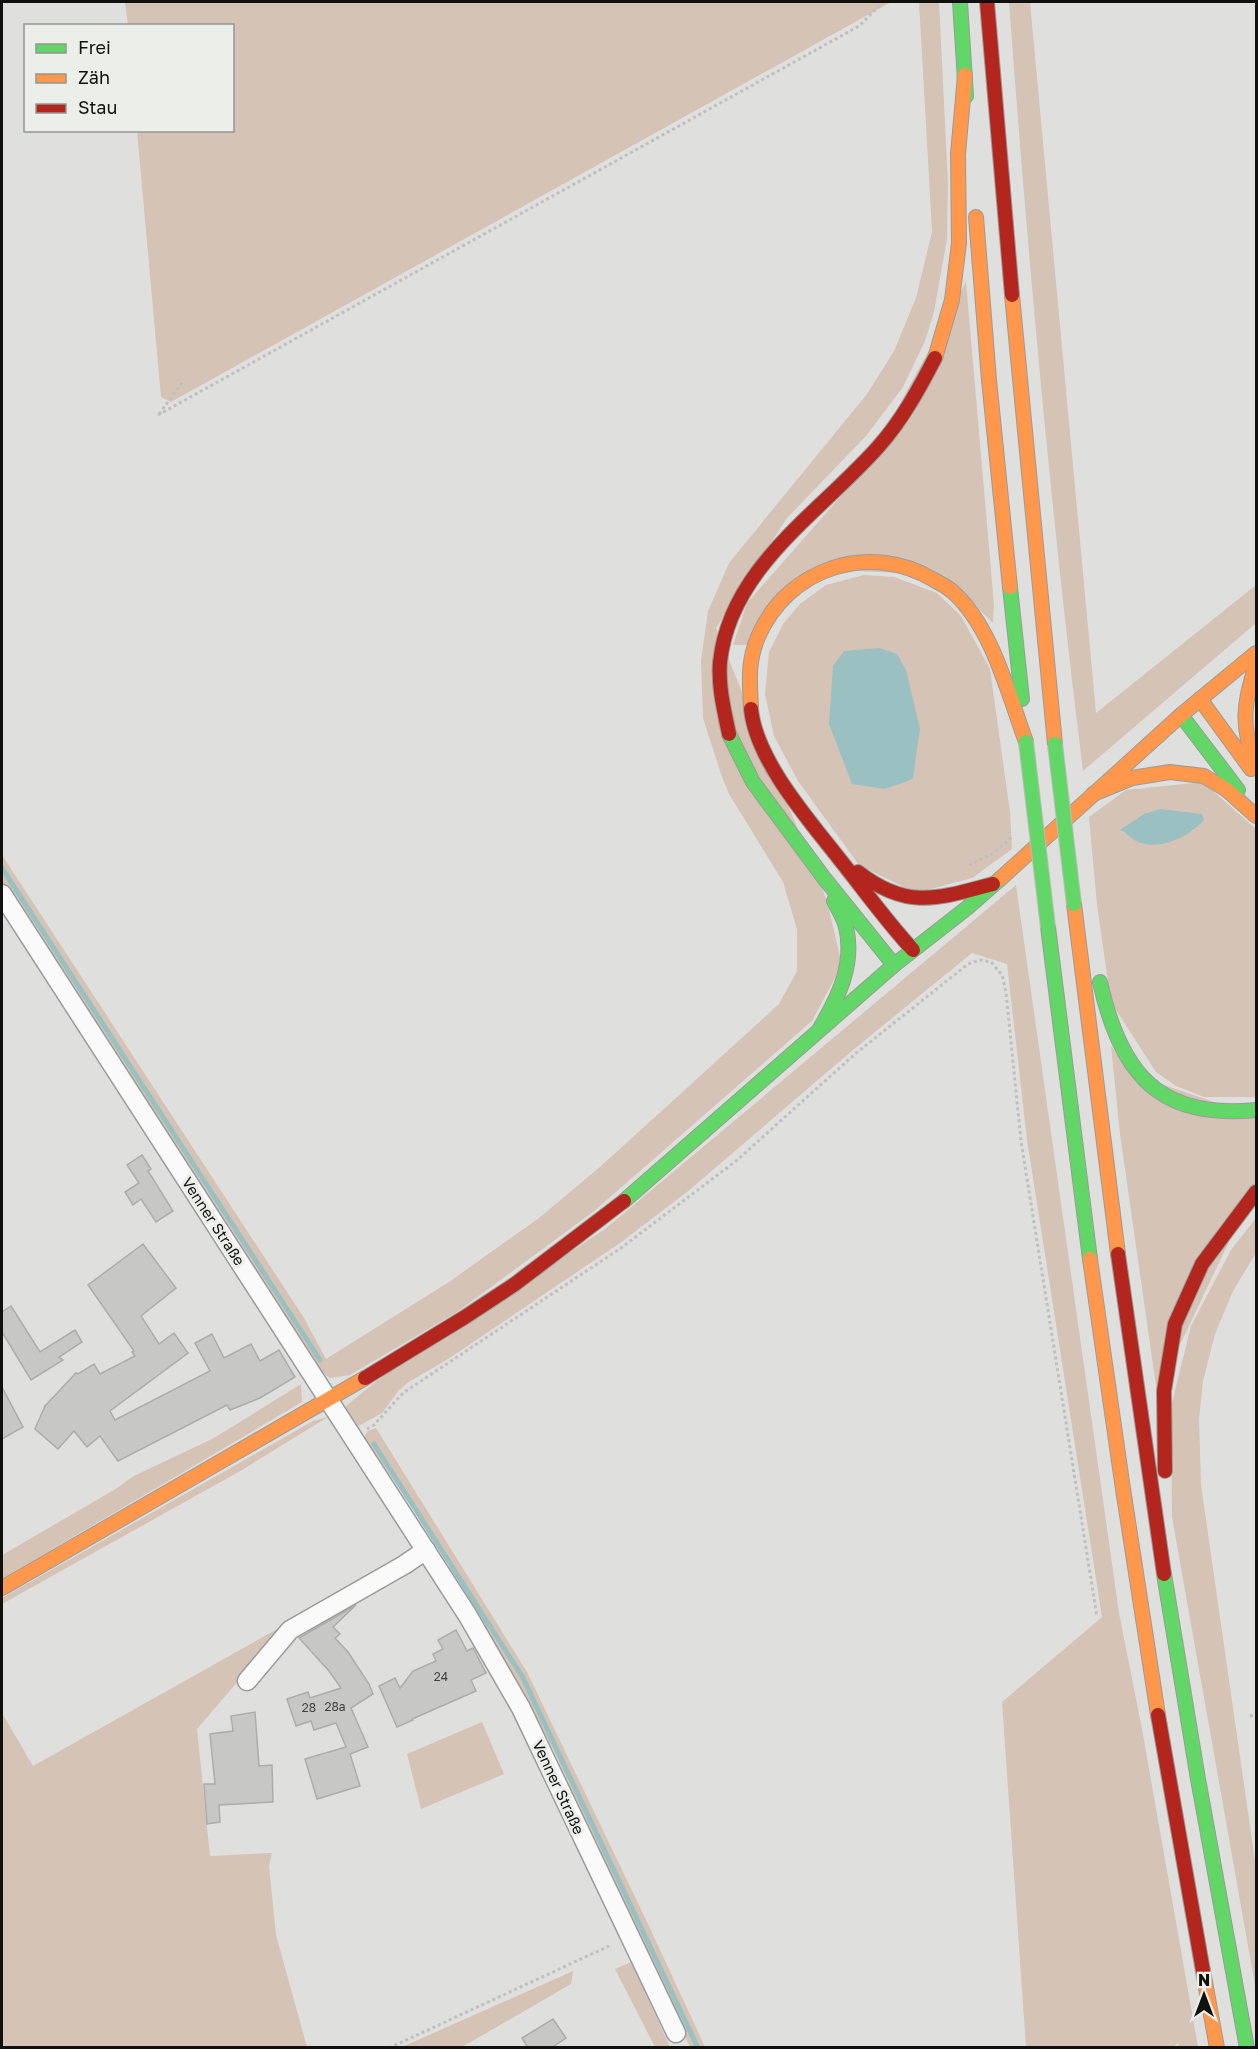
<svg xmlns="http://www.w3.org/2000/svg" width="1258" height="2049" font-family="'Golos Text',sans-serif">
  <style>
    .green { fill: #d5c3b5; fill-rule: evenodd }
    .water { fill: #9ac0c1 }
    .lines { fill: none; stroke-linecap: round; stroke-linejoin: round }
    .stream { stroke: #9ac0c1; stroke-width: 5 }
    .building { fill: #c7c7c6; stroke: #acacaa; stroke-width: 1.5 }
    .street-casing { stroke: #9a9b99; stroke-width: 21 }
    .fast-casing { stroke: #9a9b99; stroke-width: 16 }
    .slow-casing { stroke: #9a9b99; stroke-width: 16 }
    .jam-casing { stroke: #9a9b99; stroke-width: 16 }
    .path { stroke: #bebfbe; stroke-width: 3; stroke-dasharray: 3 3; stroke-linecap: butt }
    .street { stroke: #fafafa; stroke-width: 18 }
    .fast { stroke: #63d668; stroke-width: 14 }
    .slow { stroke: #ff974d; stroke-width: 14 }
    .jam { stroke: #b3261e; stroke-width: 14 }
    .fast-bridge-casing { stroke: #bbbbba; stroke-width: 16; stroke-linecap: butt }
    .fast-bridge { stroke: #63d668; stroke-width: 14 }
    .labels { text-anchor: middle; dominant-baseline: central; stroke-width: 6; stroke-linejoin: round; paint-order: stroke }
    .number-label { font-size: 12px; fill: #3f403e }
    .street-label { font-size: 15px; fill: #10110f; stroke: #eceeea }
  </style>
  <rect width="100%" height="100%" fill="#dfe0de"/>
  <g class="green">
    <path d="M 125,2 L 891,2 L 171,402 L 161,397 L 137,131 L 232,130 L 232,26 L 128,25 Z"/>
    <path d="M 919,2 L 939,2 L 948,183 L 947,239 L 934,312 L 925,341 L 903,387 L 866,436 L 787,518 L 716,628 L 827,901 L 842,965 L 812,1021 L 593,1212 L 457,1312 L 350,1375 L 330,1378 L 317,1369 L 2,882 L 2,855 L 304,1318 L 326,1359 L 449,1282 L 539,1218 L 600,1167 L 779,1004 L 797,971 L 797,929 L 783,882 L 729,794 L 722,777 L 703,718 L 701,661 L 708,611 L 729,563 L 867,394 L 894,351 L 916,298 L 932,232 Z"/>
    <path d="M 1009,2 L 1030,2 L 1096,713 L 1256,585 L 1256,623 L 1083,771 C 1051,515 1028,259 1009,2 Z"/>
    <path d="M 966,282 L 994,605 L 993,623 L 944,575 L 815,569 L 751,645 L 733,645 L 747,603 L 864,470 Z"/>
    <path d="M 864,575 L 894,577 L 937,593 L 961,616 L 990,669 L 1010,812 L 1012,849 L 972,878 L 916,893 L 859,865 L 798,781 L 774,736 L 765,694 L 769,652 L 783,624 L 800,604 L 826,585 ZM 920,729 L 913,778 L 885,789 Z"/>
    <path d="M 1203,782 L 1256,829 L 1256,1097 L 1204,1097 L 1176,1086 L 1156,1072 L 1111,1002 L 1097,905 L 1089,817 L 1126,790 ZM 1144,814 L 1195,830 L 1150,844 L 1137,841 L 1121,831 Z"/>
    <path d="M 1016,885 L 1119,1613 L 1142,1729 L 1198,2047 L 1179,2047 L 1178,2043 L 1172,2048 L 1026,2047 L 1002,1702 L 1102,1617 L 1027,1140 L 1007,964 L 972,953 L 853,1050 L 687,1192 L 620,1243 L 451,1357 L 409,1382 L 399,1390 L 382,1413 L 355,1428 L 345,1412 L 346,1406 L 379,1379 L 605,1229 Z"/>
    <path d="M 1111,1046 L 1131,1074 L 1256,1116 L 1256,1185 L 1157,1393 L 1120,1134 Z"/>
    <path d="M 1256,1218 L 1256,1253 L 1233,1291 L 1215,1334 L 1203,1381 L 1199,1419 L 1201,1485 L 1256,1868 L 1256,1991 L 1172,1517 L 1171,1407 L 1191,1326 L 1231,1250 Z"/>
    <path d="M 301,1384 L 302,1402 L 2,1579 L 2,1555 L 114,1490 L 134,1476 L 214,1438 Z"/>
    <path d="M 328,1417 L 242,1470 L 2,1604 L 2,1598 L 313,1421 Z"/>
    <path d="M 376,1428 L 527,1672 L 648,1924 L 705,2047 L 690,2047 L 553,1749 L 486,1627 L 428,1531 L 364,1437 L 368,1431 Z"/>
    <path d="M 288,1623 L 197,1729 L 210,1856 L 272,1853 L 269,1866 L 276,1935 L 307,2047 L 2,2047 L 2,1713 L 33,1766 Z"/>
    <path d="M 482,1722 L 504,1774 L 421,1809 L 407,1754 Z"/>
    <path d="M 631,1962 L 670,2047 L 655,2047 L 615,1969 Z"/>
    <path d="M 573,1971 L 571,1984 L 462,2047 L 402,2047 Z"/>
  </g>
  <g class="water">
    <path d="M 879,648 L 897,654 L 906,670 L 920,729 L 913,779 L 885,789 L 852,784 L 829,724 L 833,666 L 844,651 Z"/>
    <path d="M 1160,809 L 1202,814 L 1204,820 C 1189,837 1159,852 1136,841 C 1131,838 1126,833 1120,830 L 1144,814 Z"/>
  </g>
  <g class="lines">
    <g class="stream">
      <path d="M 2,868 L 320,1360"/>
      <path d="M 374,1444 L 523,1678 L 698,2048"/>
    </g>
  </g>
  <g class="building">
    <path d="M 142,1155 L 151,1169 L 148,1171 L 173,1211 L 156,1222 L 141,1199 L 133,1205 L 125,1192 L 139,1183 L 127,1165 Z"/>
    <path d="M 143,1244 L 176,1288 L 141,1316 L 159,1344 L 174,1333 L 188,1353 L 110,1411 L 115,1420 L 210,1371 L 195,1343 L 212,1334 L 224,1358 L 251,1344 L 260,1361 L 279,1350 L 295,1377 L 260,1398 L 230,1410 L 227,1405 L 118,1461 L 100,1436 L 87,1447 L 74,1431 L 58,1449 L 35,1429 L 45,1406 L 76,1373 L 78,1374 L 94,1364 L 100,1374 L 135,1356 L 132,1352 L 134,1351 L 88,1285 Z"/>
    <path d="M 11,1306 L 40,1352 L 75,1330 L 82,1342 L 59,1357 L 63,1360 L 31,1380 L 2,1332 L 2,1312 Z"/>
    <path d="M 2,1387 L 23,1427 L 2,1439 Z"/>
    <path d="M 356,1605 L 333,1627 L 340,1634 L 335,1638 L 348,1652 L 369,1684 L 373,1694 L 351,1708 L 368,1747 L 350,1754 L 360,1786 L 317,1799 L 305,1759 L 346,1747 L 336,1723 L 314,1730 L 311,1721 L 296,1726 L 287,1699 L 308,1692 L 310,1698 L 341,1688 L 329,1671 L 299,1638 Z"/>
    <path d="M 456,1630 L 467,1651 L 473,1648 L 486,1673 L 471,1680 L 476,1691 L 412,1719 L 413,1720 L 397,1727 L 379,1686 L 395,1678 L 400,1688 L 413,1671 L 436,1661 L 433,1654 L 443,1649 L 438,1640 Z"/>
    <path d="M 255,1712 L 259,1766 L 272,1765 L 273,1802 L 219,1805 L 220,1822 L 207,1824 L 204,1784 L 215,1784 L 210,1734 L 233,1731 L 231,1716 Z"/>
    <path d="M 553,2019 L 566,2038 L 551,2048 L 528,2048 L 522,2038 Z"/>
  </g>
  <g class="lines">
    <defs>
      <g id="street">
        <path d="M 2,894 L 468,1616 L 521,1708 L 676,2033"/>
        <path d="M 247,1681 L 290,1630 L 404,1565 L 426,1550"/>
      </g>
      <g id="fast">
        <path d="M 960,2 L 966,96"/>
        <path d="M 1010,587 L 1022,699"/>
        <path d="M 1181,715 L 1238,790"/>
        <path d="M 729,734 L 753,782 L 824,878 L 894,965"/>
        <path d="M 1048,927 L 1090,1259"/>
        <path d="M 1100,982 C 1120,1072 1158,1120 1256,1110"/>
        <path d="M 819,1030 C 838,998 855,965 846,927 C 844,918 838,909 834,901"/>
        <path d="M 624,1201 L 894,965 L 967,908 L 1000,879"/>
        <path d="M 1164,1574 L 1198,1779 L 1247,2048"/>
      </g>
      <g id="slow">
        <path d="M 976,217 L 989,380 L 1010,587"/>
        <path d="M 1012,295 L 1055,744"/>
        <path d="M 935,358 L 952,300 L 959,243 L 958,154 L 965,75"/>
        <path d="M 1256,665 C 1244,701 1240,727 1256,763"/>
        <path d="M 1200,699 L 1251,769"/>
        <path d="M 751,709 C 750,683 747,663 758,637 C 787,568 870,541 934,580 C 940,583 947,587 953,592 C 992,627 1008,693 1026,742"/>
        <path d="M 1093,794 L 1132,778 L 1170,772 L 1204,776 L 1227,790 L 1256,816"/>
        <path d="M 1000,879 L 1181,715 L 1256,653"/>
        <path d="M 1074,904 L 1118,1254"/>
        <path d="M 1090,1259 L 1123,1489 L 1158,1715"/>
        <path d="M 2,1588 L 365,1378"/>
        <path d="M 1203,1971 L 1217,2048"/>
      </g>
      <g id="jam">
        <path d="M 987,2 L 1012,295"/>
        <path d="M 751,709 C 756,761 810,821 841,861 C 865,891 887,922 913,950"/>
        <path d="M 729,734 C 724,710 718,686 720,662 C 730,567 821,512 879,446 C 902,420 919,389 935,358"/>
        <path d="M 858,872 C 907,910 937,899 993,884"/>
        <path d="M 1118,1254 L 1164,1574"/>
        <path d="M 365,1378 L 465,1317 L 515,1284 L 624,1201"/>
        <path d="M 1165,1471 L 1164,1391 L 1175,1324 L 1202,1264 L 1256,1192"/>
        <path d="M 1158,1715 L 1203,1971"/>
      </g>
    </defs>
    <use href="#street" class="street-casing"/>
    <use href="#fast" class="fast-casing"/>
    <use href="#slow" class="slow-casing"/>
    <use href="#jam" class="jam-casing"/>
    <g class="path">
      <path d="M 159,414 L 184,380"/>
      <path d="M 158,415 L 859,26 L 883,2"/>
      <path d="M 969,865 L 992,854 L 1013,836"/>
      <path d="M 367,1429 L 374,1425 L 403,1393 L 621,1248 L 736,1161 L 855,1054 L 968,964 L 980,960 L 991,962 L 1002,975 L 1006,992 L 1021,1141 L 1097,1617"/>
      <path d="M 1250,1716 L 1256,1715"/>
      <path d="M 389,2048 L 609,1946"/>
    </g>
    <use href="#street" class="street"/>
    <use href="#fast" class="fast"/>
    <use href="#slow" class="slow"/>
    <use href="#jam" class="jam"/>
    <defs>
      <g id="fast-bridge">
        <path d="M 1026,742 L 1048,927"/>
        <path d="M 1055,744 L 1074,904"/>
      </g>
    </defs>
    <use href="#fast-bridge" class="fast-bridge-casing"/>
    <use href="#fast-bridge" class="fast-bridge"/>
  </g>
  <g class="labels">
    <g class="number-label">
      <text x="441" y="1676">24</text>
      <text x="335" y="1706">28a</text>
      <text x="309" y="1707">28</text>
    </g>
    <g class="street-label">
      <text transform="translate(214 1221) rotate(57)">Venner Straße</text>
      <text transform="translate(559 1787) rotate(65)">Venner Straße</text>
    </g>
  </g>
  <rect width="1258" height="2049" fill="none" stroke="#10110f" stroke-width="6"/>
  <rect x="24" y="24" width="210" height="108" fill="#eceeea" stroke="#949692" stroke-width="1.5"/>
  <rect x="36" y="44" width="30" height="9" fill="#63d668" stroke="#949692" stroke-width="1.5"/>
  <text x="78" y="54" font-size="18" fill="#10110f">Frei</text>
  <rect x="36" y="74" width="30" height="9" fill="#ff974d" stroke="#949692" stroke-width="1.5"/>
  <text x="78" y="84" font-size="18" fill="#10110f">Zäh</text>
  <rect x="36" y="104" width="30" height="9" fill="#b3261e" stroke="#949692" stroke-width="1.5"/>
  <text x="78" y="114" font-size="18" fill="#10110f">Stau</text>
  <g transform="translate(1204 1995)" stroke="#eceeea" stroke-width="4.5" paint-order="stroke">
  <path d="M0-4.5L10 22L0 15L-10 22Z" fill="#10110f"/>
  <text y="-9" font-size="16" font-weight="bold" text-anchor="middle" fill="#10110f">N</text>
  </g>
</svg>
